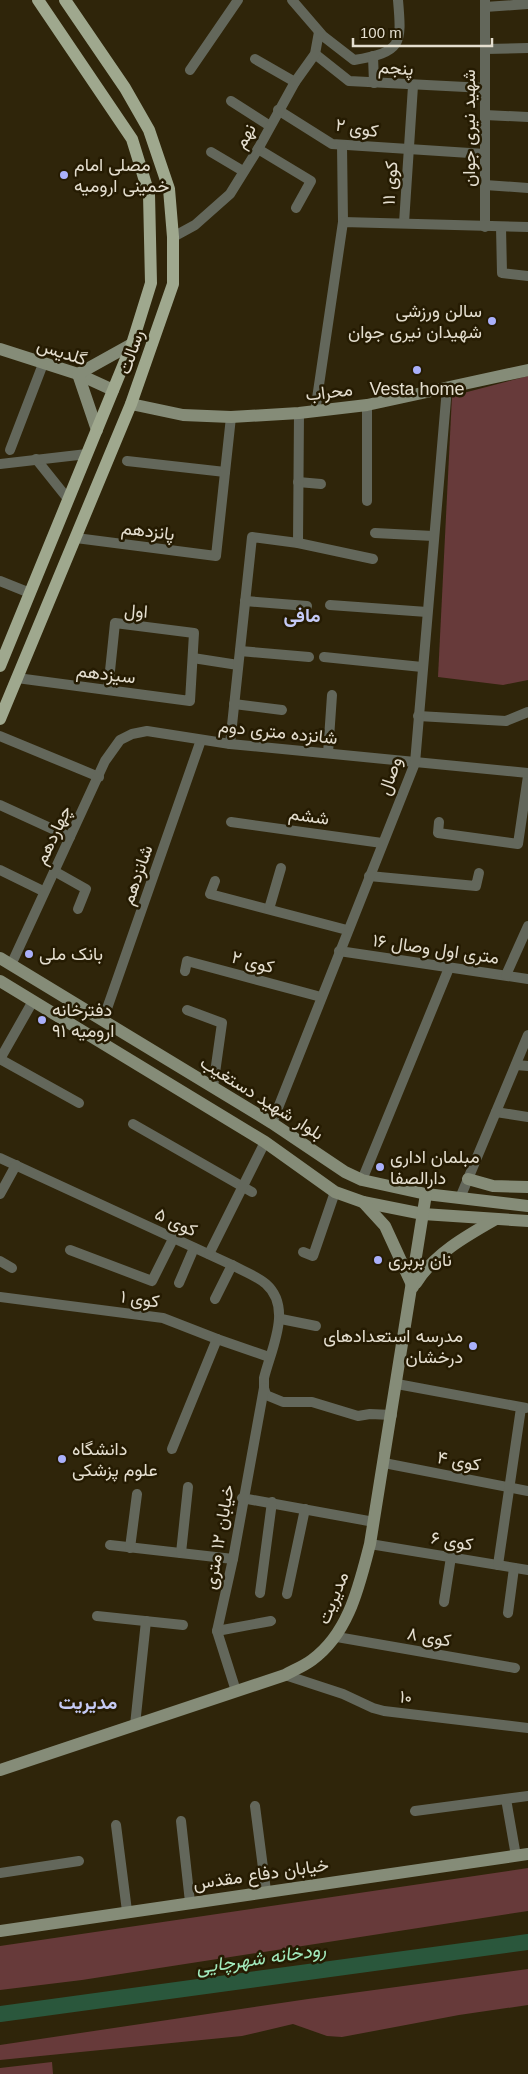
<svg xmlns="http://www.w3.org/2000/svg" width="528" height="2074" font-family="Arial,Vazirmatn,sans-serif">
  <style>
    .green { fill: #673a3a }
    .lines { fill: none; stroke-linecap: round; stroke-linejoin: round }
    .river { stroke: #2a573c; stroke-width: 16 }
    .street { stroke: #63675b; stroke-width: 10 }
    .secondary { stroke: #858c78; stroke-width: 12 }
    .primary { stroke: #9fa88e; stroke-width: 12 }
    .poi-dot { fill: #aab0fb; stroke: #251b02; stroke-width: 2 }
    .labels { text-anchor: middle; dominant-baseline: central; stroke-width: 5; stroke-linejoin: round; paint-order: stroke }
    .street-label { font-size: 18px; fill: #e4decf; stroke: #251b02 }
    .poi-label { font-size: 18px; fill: #e4decf; stroke: #251b02; text-anchor: start }
    .neighbourhood-label { font-size: 19px; font-weight: bold; fill: #c5caf5; stroke: #251b02 }
    .water-label { font-size: 19px; font-style: italic; fill: #a2ebbd; stroke: #251b02 }
  </style>
  <rect width="100%" height="100%" fill="#2f250a"/>
  <g class="green">
    <path d="M 528,376 L 528,680 L 503,685 L 438,677 L 452,396 Z"/>
    <path d="M 528,1868 L 528,1911 L 82,1980 L 0,1990 L 0,1946 Z"/>
    <path d="M 528,1969 L 528,2005 L 459,2015 L 342,2037 L 327,2036 L 293,2024 L 242,2036 L 0,2060 L 0,2045 L 308,1999 Z"/>
    <path d="M 52,2062 L 53,2074 L 0,2074 L 0,2068 Z"/>
  </g>
  <g class="lines">
    <path class="river" d="M 0,2014 L 528,1942"/>
    <g class="street">
      <path d="M 292,0 L 323,36 L 354,60 C 402,52 402,45 398,0"/>
      <path d="M 485,7 L 528,4"/>
      <path d="M 485,49 L 528,48"/>
      <path d="M 315,54 L 349,81 L 485,88"/>
      <path d="M 373,56 L 374,83"/>
      <path d="M 255,59 L 295,82"/>
      <path d="M 190,70 L 238,0"/>
      <path d="M 231,101 L 270,126"/>
      <path d="M 278,110 L 332,144 L 485,154"/>
      <path d="M 485,115 L 528,117"/>
      <path d="M 342,145 L 343,222"/>
      <path d="M 258,149 L 311,181 L 296,208"/>
      <path d="M 211,152 L 243,171"/>
      <path d="M 485,185 L 528,188"/>
      <path d="M 404,223 L 413,86"/>
      <path d="M 485,227 L 485,0"/>
      <path d="M 501,227 L 502,273 L 528,276"/>
      <path d="M 173,237 L 195,225 L 230,194 L 258,149 L 295,82 L 315,54 L 319,32"/>
      <path d="M 315,412 L 343,222 L 528,227"/>
      <path d="M 10,450 L 43,364"/>
      <path d="M 36,459 L 68,499"/>
      <path d="M 127,461 L 225,472"/>
      <path d="M 0,464 L 87,454"/>
      <path d="M 298,482 L 321,484"/>
      <path d="M 367,501 L 367,405"/>
      <path d="M 375,533 L 433,536"/>
      <path d="M 76,538 L 216,556 L 231,417"/>
      <path d="M 298,543 L 299,413"/>
      <path d="M 0,581 L 30,593"/>
      <path d="M 245,601 L 307,606"/>
      <path d="M 330,605 L 427,612"/>
      <path d="M 240,651 L 309,657"/>
      <path d="M 324,657 L 422,667"/>
      <path d="M 193,658 L 238,665"/>
      <path d="M 17,678 L 190,701 L 194,633 L 115,623 L 108,690"/>
      <path d="M 234,704 L 282,710"/>
      <path d="M 418,716 L 506,721 L 528,712"/>
      <path d="M 0,736 L 99,777"/>
      <path d="M 230,744 L 252,537 L 298,543 L 373,559"/>
      <path d="M 328,753 L 332,695"/>
      <path d="M 0,805 L 70,837"/>
      <path d="M 231,822 L 382,843"/>
      <path d="M 439,822 L 438,833 L 518,844 L 528,776"/>
      <path d="M 0,870 L 43,891"/>
      <path d="M 54,871 L 86,889 L 78,909"/>
      <path d="M 369,876 L 476,886 L 479,873"/>
      <path d="M 215,881 L 210,894 L 347,930"/>
      <path d="M 269,909 L 281,868"/>
      <path d="M 339,951 L 528,979"/>
      <path d="M 11,965 L 105,761 L 120,740 L 132,734 L 147,731 L 230,744 L 528,773"/>
      <path d="M 185,971 L 187,961 L 321,997"/>
      <path d="M 506,975 L 528,926"/>
      <path d="M 187,1010 L 222,1023 L 213,1087"/>
      <path d="M 103,1020 L 201,740"/>
      <path d="M 0,1059 L 79,1103"/>
      <path d="M 0,1059 L 33,1001"/>
      <path d="M 516,1065 L 528,1066"/>
      <path d="M 496,1112 L 528,1117"/>
      <path d="M 272,1123 L 415,763 L 447,388"/>
      <path d="M 133,1124 L 252,1192"/>
      <path d="M 0,1158 L 232,1265 C 243,1271 257,1276 266,1284 C 293,1308 271,1349 264,1378 L 264,1388 L 266,1395 L 283,1402 L 312,1402 L 358,1416 L 370,1414 L 392,1415"/>
      <path d="M 362,1180 L 449,968"/>
      <path d="M 0,1194 L 16,1165"/>
      <path d="M 460,1198 L 528,1035"/>
      <path d="M 70,1250 L 152,1281 L 173,1239"/>
      <path d="M 303,1252 L 313,1256 L 335,1192"/>
      <path d="M 209,1254 L 265,1142"/>
      <path d="M 0,1261 L 12,1268"/>
      <path d="M 179,1283 L 194,1248"/>
      <path d="M 0,1297 L 163,1318 L 217,1339 L 269,1357"/>
      <path d="M 215,1299 L 232,1265"/>
      <path d="M 281,1319 L 316,1326"/>
      <path d="M 397,1384 L 526,1408"/>
      <path d="M 172,1449 L 217,1339"/>
      <path d="M 384,1463 L 528,1491"/>
      <path d="M 242,1498 L 374,1522"/>
      <path d="M 370,1544 L 528,1570"/>
      <path d="M 110,1545 L 233,1559"/>
      <path d="M 130,1548 L 137,1494"/>
      <path d="M 181,1553 L 188,1487"/>
      <path d="M 498,1565 L 521,1408"/>
      <path d="M 260,1593 L 272,1502"/>
      <path d="M 287,1594 L 305,1509"/>
      <path d="M 444,1602 L 451,1557"/>
      <path d="M 508,1613 L 514,1568"/>
      <path d="M 97,1616 L 183,1625"/>
      <path d="M 217,1631 L 271,1621"/>
      <path d="M 337,1637 L 515,1668"/>
      <path d="M 285,1675 L 343,1694 L 373,1708 L 384,1711 L 528,1728"/>
      <path d="M 236,1691 L 217,1631 L 233,1559 L 264,1388"/>
      <path d="M 135,1725 L 146,1621"/>
      <path d="M 506,1799 L 516,1856"/>
      <path d="M 255,1806 L 266,1891"/>
      <path d="M 415,1811 L 528,1796"/>
      <path d="M 181,1821 L 190,1902"/>
      <path d="M 116,1825 L 127,1911"/>
      <path d="M 0,1873 L 79,1861"/>
    </g>
    <g class="secondary">
      <path d="M 0,349 L 78,374 L 113,390"/>
      <path d="M 131,404 L 183,415 L 231,417 L 299,413 L 367,405 L 528,370"/>
      <path d="M 97,430 L 78,374 L 132,344"/>
      <path d="M 0,958 L 272,1123 L 345,1172 L 362,1180 L 426,1194 L 528,1206"/>
      <path d="M 0,981 L 265,1142 L 335,1192 L 363,1202 L 423,1214 L 528,1221"/>
      <path d="M 468,1179 L 493,1186 L 528,1187"/>
      <path d="M 363,1202 L 385,1226 L 413,1287"/>
      <path d="M 416,1283 C 434,1254 466,1236 496,1219"/>
      <path d="M 0,1770 L 285,1675 C 294,1670 304,1666 312,1660 C 349,1633 359,1586 370,1544 L 426,1194"/>
      <path d="M 0,1931 L 528,1854"/>
    </g>
    <g class="primary">
      <path d="M 0,666 L 132,344 L 151,283 L 149,194 L 132,139 L 38,0"/>
      <path d="M 0,719 L 131,404 L 173,284 L 173,237 L 169,189 L 149,130 L 125,88 L 65,0"/>
    </g>
  </g>
  <g class="poi-dot">
    <circle cx="64" cy="175" r="5"/>
    <circle cx="492" cy="321" r="5"/>
    <circle cx="417" cy="370" r="5"/>
    <circle cx="29" cy="954" r="5"/>
    <circle cx="42" cy="1020" r="5"/>
    <circle cx="380" cy="1167" r="5"/>
    <circle cx="378" cy="1260" r="5"/>
    <circle cx="473" cy="1346" r="5"/>
    <circle cx="62" cy="1459" r="5"/>
  </g>
  <g class="labels">
    <g class="street-label">
      <text transform="translate(396 68) rotate(4)">پنجم</text>
      <text transform="translate(357 128) rotate(9)">کوی ۲</text>
      <text transform="translate(469 128) rotate(-90)">شهید نیری جوان</text>
      <text transform="translate(245 136) rotate(-60)">نهم</text>
      <text transform="translate(390 183) rotate(-86)">کوی ۱۱</text>
      <text transform="translate(62 352) rotate(18)">گلدیس</text>
      <text transform="translate(131 352) rotate(-71)">رسالت</text>
      <text transform="translate(329 392) rotate(-7)">محراب</text>
      <text transform="translate(148 531) rotate(7)">پانزدهم</text>
      <text transform="translate(136 611) rotate(4)">اول</text>
      <text transform="translate(106 674) rotate(7)">سیزدهم</text>
      <text transform="translate(278 732) rotate(6)">شانزده متری دوم</text>
      <text transform="translate(390 776) rotate(-71)">وصال</text>
      <text transform="translate(309 816) rotate(8)">ششم</text>
      <text transform="translate(53 835) rotate(-65)">چهاردهم</text>
      <text transform="translate(137 875) rotate(-71)">شانزدهم</text>
      <text transform="translate(436 949) rotate(8)">۱۶ متری اول وصال</text>
      <text transform="translate(253 962) rotate(15)">کوی ۲</text>
      <text transform="translate(262 1098) rotate(32)">بلوار شهید دستغیب</text>
      <text transform="translate(176 1222) rotate(25)">کوی ۵</text>
      <text transform="translate(140 1299) rotate(8)">کوی ۱</text>
      <text transform="translate(459 1461) rotate(11)">کوی ۴</text>
      <text transform="translate(219 1537) rotate(-80)">خیابان ۱۲ متری</text>
      <text transform="translate(452 1541) rotate(10)">کوی ۶</text>
      <text transform="translate(333 1598) rotate(-68)">مدیریت</text>
      <text transform="translate(429 1637) rotate(10)">کوی ۸</text>
      <text transform="translate(406 1697) rotate(7)">۱۰</text>
      <text transform="translate(261 1874) rotate(-8)">خیابان دفاع مقدس</text>
    </g>
    <g class="poi-label">
      <text x="74" y="165">مصلی امام<tspan x="74" dy="21">خمینی ارومیه</tspan></text>
      <text x="482" y="311" text-anchor="end">سالن ورزشی<tspan x="482" dy="21">شهیدان نیری جوان</tspan></text>
      <text x="417" y="389" text-anchor="middle">Vesta home</text>
      <text x="39" y="954">بانک ملی</text>
      <text x="52" y="1010">دفترخانه<tspan x="52" dy="21">۹۱ ارومیه</tspan></text>
      <text x="390" y="1157">مبلمان اداری<tspan x="390" dy="21">دارالصفا</tspan></text>
      <text x="388" y="1260">نان بربری</text>
      <text x="463" y="1336" text-anchor="end">مدرسه استعدادهای<tspan x="463" dy="21">درخشان</tspan></text>
      <text x="72" y="1449">دانشگاه<tspan x="72" dy="21">علوم پزشکی</tspan></text>
    </g>
    <g class="neighbourhood-label">
      <text x="302" y="615">مافی</text>
      <text x="88" y="1702">مدیریت</text>
    </g>
    <g class="water-label">
      <text transform="translate(261 1958) rotate(-8)">رودخانه شهرچایی</text>
    </g>
  </g>
  <path d="M353 38v8h139v-8" fill="none" stroke="#e4decf" stroke-width="2.5"/>
  <text x="360" y="38" font-size="15" fill="#e4decf" stroke="#251b02" stroke-width="4" paint-order="stroke">100 m</text>
</svg>
